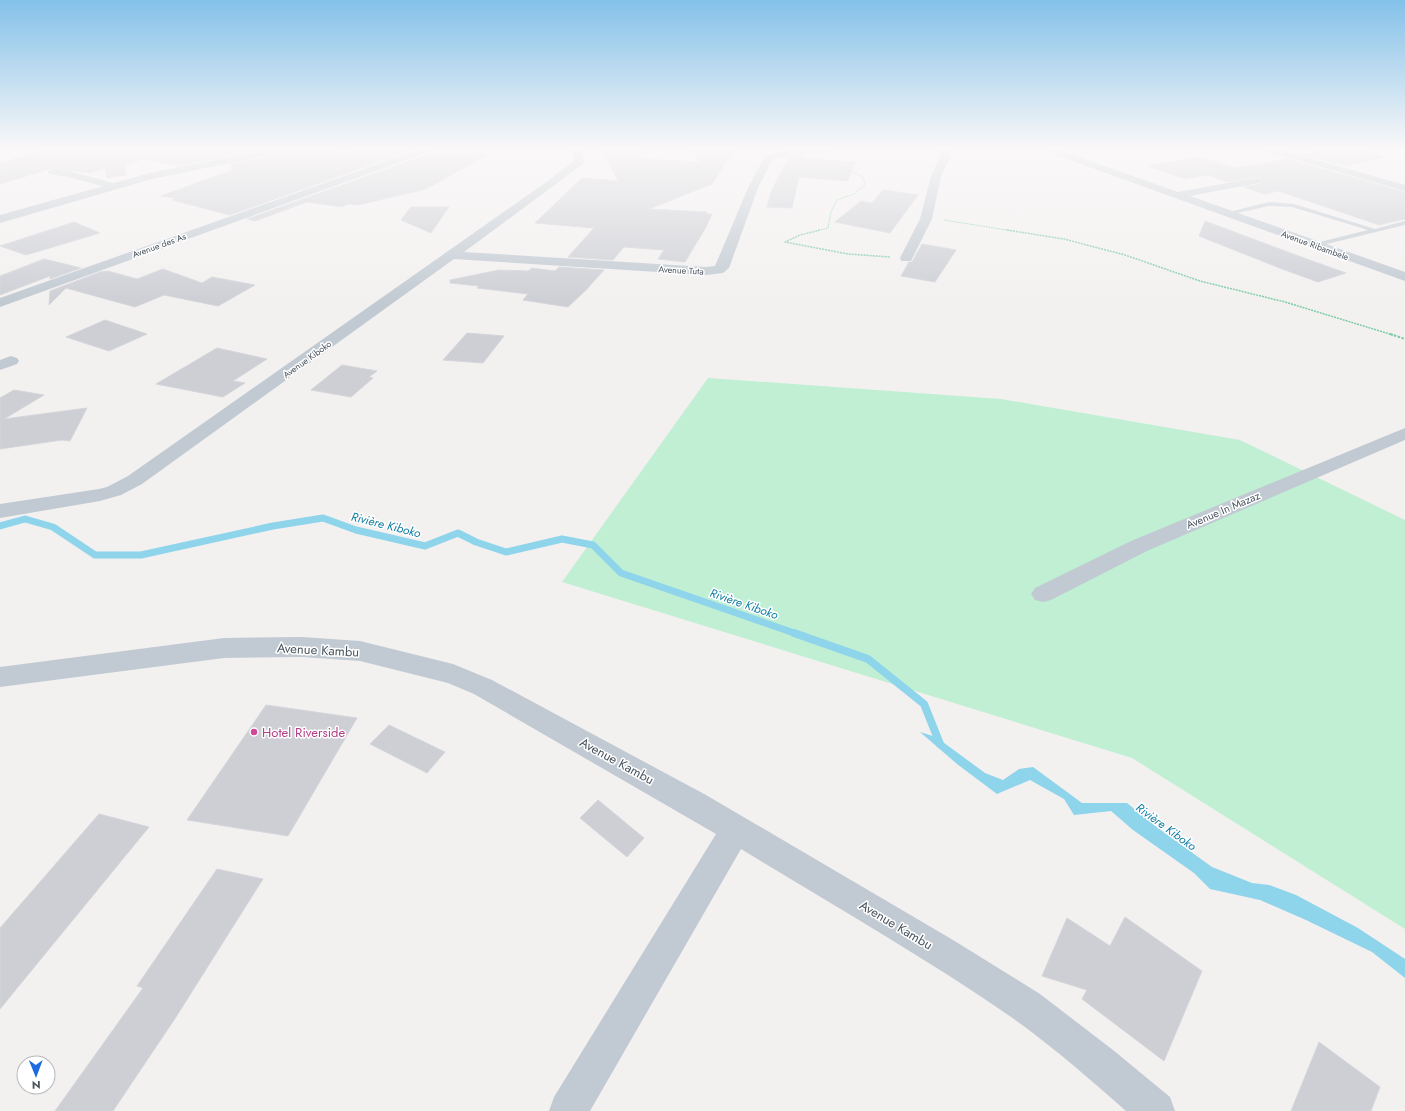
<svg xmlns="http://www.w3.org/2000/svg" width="1405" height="1111" font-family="Jost,sans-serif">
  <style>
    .green { fill: #c0efd4 }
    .water { fill: #8ed4eb }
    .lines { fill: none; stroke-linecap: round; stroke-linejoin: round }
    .stream-far1 { stroke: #8ed4eb; stroke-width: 7 }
    .stream { stroke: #8ed4eb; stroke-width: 8 }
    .building { fill: #cdcfd5; stroke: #d4d6dc }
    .path-far2 { stroke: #79cca6; stroke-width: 1; stroke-dasharray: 1.5 1; stroke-linecap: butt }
    .path-far1 { stroke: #79cca6; stroke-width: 1.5; stroke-dasharray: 2 1; stroke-linecap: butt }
    .path { stroke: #79cca6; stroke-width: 2; stroke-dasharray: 2.5 1.5; stroke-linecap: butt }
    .service { fill: #c1cad2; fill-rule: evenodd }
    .minor { fill: #c1cad2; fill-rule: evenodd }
    .tertiary { fill: #c1cad2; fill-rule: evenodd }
    .hotel-dot { fill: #d1479c; stroke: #fff; stroke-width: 1.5 }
    .labels { text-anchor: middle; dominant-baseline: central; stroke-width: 3; stroke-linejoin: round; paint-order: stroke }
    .far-street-label { font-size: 9px; fill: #48535e; stroke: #fff }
    .street-label { font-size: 11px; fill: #48535e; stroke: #fff }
    .water-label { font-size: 12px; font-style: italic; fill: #0f7ea2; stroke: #fff }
    .near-street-label { font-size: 13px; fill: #48535e; stroke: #fff }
    .near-hotel-label { font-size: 13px; fill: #b23c85; stroke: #fff; text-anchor: start }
  </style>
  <rect width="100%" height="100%" fill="#f3f0f0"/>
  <path class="green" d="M 708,378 L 1001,399 L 1240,440 L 1405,520 L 1405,929 L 1132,758 L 562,582 Z"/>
  <path class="water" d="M 920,732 L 936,737 L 985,773 L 1003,780 L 1019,769 L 1033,767 L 1082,803 L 1127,803 L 1158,828 L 1212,867 L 1252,883 L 1269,885 L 1296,895 L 1358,928 L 1405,959 L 1405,978 L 1372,952 L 1306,920 L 1260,900 L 1210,889 L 1194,873 L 1133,830 L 1111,811 L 1074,815 L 1064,799 L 1030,780 L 997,794 L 957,764 Z"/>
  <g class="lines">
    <path class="stream-far1" d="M 0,526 L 25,519 L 53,527 L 95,555 L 141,555 L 273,526 L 323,518 L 356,530 L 425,546 L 458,533 L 476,542 L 506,552 L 562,539 L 593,545 L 621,573 L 797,634"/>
    <path class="stream" d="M 794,633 L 868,659 L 924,704 L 940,744"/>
  </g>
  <g class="building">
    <path d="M 52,148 L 269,148 L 178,166 L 144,159 L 124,165 L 126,175 L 107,178 L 105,168 L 90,173 L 53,168 L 0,184 L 0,163 Z"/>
    <path d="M 294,148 L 323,148 L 324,150 L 348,154 L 364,148 L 377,148 L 407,152 L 230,215 L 172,200 L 176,198 L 161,196 L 232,170 L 231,164 L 288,152 Z"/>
    <path d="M 601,148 L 635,148 L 642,159 L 700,162 L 690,148 L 735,148 L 712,184 L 649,209 L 707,212 L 706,214 L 712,214 L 706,227 L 685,262 L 658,259 L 664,250 L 624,247 L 613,260 L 568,257 L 594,228 L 535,223 L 582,178 L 618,181 Z"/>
    <path d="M 1312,148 L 1351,148 L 1385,157 L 1345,166 L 1306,155 L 1311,154 Z"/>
    <path d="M 491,153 L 426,189 L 358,205 L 348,204 L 342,207 L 307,202 L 255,221 L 247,219 L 426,155 L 445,156 Z"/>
    <path d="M 803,156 L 803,158 L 855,162 L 848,181 L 799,177 L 792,208 L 767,207 L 771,192 L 788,158 Z"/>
    <path d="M 1199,157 L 1236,168 L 1287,159 L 1405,192 L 1405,219 L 1379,225 L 1279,191 L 1264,194 L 1244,187 L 1260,184 L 1260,178 L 1255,177 L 1227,182 L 1208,175 L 1185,179 L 1148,166 Z"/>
    <path d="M 883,190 L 918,195 L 890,233 L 835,222 L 861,201 L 872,203 Z"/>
    <path d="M 411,207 L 449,207 L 431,233 L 401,220 Z"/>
    <path d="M 1205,221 L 1304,258 L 1346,273 L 1318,282 L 1282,269 L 1199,236 Z"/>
    <path d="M 74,222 L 100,233 L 26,255 L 0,246 Z"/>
    <path d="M 922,244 L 956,250 L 935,282 L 901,276 L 909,262 L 912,262 Z"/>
    <path d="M 44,259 L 81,268 L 50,279 L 50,276 L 0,295 L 0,276 Z"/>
    <path d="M 559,267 L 604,270 L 586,290 L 568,307 L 523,300 L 528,294 L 477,288 L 479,286 L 450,283 L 450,280 L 499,270 L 528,271 L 532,268 L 555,271 Z"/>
    <path d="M 163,269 L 202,283 L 212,277 L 255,285 L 218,306 L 164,295 L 135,307 L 66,288 L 49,305 L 50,291 L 100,272 L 108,271 L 137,279 Z"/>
    <path d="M 105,320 L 147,334 L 109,351 L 66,337 Z"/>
    <path d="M 467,333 L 504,336 L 483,363 L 443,360 Z"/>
    <path d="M 217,348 L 267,359 L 233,381 L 245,383 L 223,397 L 156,384 Z"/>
    <path d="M 342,365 L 377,371 L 369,377 L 373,378 L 351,397 L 311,390 Z"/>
    <path d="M 14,390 L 44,395 L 4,419 L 87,408 L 70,441 L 62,440 L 0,449 L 0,398 Z"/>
    <path d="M 266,705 L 357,718 L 288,836 L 187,820 Z"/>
    <path d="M 389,725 L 445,752 L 427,773 L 370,744 Z"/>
    <path d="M 598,800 L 644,838 L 627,857 L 580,818 Z"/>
    <path d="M 99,814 L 149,827 L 0,1009 L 0,928 Z"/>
    <path d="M 217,869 L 263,879 L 176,1017 L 113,1111 L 55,1111 L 143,988 L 137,986 Z"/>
    <path d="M 1125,917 L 1202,971 L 1164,1061 L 1082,999 L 1087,990 L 1042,976 L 1067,918 L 1110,946 Z"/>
    <path d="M 1319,1042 L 1380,1087 L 1371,1111 L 1291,1111 Z"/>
  </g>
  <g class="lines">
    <g class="path-far2">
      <path d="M 944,220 L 1013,231"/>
      <path d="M 816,231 L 828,228 L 831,212 L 837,200 L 854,194 L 865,185 L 863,177 L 851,171"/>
    </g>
    <g class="path-far1">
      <path d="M 820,230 L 800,235 L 785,242 L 848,254 L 890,257"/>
      <path d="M 1007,230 L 1064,239 L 1125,255 L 1200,281 L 1285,302 L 1393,335"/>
    </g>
    <path class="path" d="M 1390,334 L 1405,339"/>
    <path class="service" d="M 1269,202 L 1294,204 L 1375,229 L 1405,221 L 1405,225 L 1314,247 L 1312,246 L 1312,244 L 1368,230 L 1292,207 L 1269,206 L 1228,215 L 1225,213 Z"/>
    <g class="minor">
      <path d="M 423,148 L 436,148 L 434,150 L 0,307 L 0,298 Z"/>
      <path d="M 571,148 L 581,148 L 584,162 L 583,164 L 464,252 L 706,267 L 715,266 L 748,188 L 765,156 C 788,148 817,146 842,148 L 837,151 L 778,158 L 772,160 L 758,188 L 729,268 L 723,273 L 706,275 L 454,259 L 142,484 L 121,495 L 100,501 L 0,518 L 0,504 L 99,489 L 107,487 L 128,476 L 545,183 L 574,161 Z"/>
      <path d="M 940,148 L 950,148 L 950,157 L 941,176 L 932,219 L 911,261 L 901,261 L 900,258 L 920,219 L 931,176 L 940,157 Z"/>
      <path d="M 1040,148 L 1053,148 L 1178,192 L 1255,178 L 1259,179 L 1260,181 L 1259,183 L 1190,196 L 1405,272 L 1405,281 L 1042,150 Z"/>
      <path d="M 1259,148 L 1274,148 L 1405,185 L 1405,191 L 1261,150 Z"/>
      <path d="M 53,169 L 65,170 L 117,184 L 118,186 L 113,189 L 65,176 L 49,174 L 48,172 Z"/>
      <path d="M 11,356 L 17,358 L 19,361 L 17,364 L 0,370 L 0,360 Z"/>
      <path d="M 1405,428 L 1405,440 L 1147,551 L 1051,600 L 1043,602 L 1035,600 L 1031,594 L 1035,588 L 1131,541 Z"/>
      <path d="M 302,637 L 360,641 L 453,664 L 492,680 L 706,795 L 953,940 L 1040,994 L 1113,1050 L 1170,1097 L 1175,1111 L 1126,1111 C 1090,1079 1053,1047 1014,1019 C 926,958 832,905 741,849 L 590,1111 L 549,1111 L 554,1097 L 716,834 L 474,694 L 448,683 L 360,661 L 302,657 L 224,658 L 0,687 L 0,667 L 224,638 Z"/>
    </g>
    <path class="tertiary" d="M 275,148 L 293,148 L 288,151 L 152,179 L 0,223 L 0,215 L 150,173 Z"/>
  </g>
  <linearGradient id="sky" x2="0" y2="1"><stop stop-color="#84c1e9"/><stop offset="0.49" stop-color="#faf8f8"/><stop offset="1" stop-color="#faf8f8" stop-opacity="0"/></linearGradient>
  <rect width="1405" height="303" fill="url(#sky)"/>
  <circle class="hotel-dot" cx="254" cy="732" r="4"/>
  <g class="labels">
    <g class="far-street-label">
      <text transform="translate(159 245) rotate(-20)">Avenue des As</text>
      <text transform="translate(1315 245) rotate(20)">Avenue Ribambele</text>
      <text transform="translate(681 270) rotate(3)">Avenue Tuta</text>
      <text transform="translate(307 359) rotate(-36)">Avenue Kiboko</text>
    </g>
    <g class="street-label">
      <text transform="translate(1223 510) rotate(-23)">Avenue In Mazaz</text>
    </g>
    <g class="water-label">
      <text transform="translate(386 525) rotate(14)">Rivière Kiboko</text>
      <text transform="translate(744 604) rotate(19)">Rivière Kiboko</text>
      <text transform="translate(1166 827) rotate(36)">Rivière Kiboko</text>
    </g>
    <g class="near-street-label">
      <text transform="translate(318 650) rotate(3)">Avenue Kambu</text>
      <text transform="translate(617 761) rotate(29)">Avenue Kambu</text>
      <text transform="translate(896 925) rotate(31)">Avenue Kambu</text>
    </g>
    <g class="near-hotel-label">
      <text x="262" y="732">Hotel Riverside</text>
    </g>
  </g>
  <g transform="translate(36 1075) rotate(179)"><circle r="19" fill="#ffffff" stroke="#b6babf"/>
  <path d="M0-3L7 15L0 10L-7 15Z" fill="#1c6be1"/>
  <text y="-6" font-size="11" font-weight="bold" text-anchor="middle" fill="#48535e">N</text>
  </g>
</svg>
